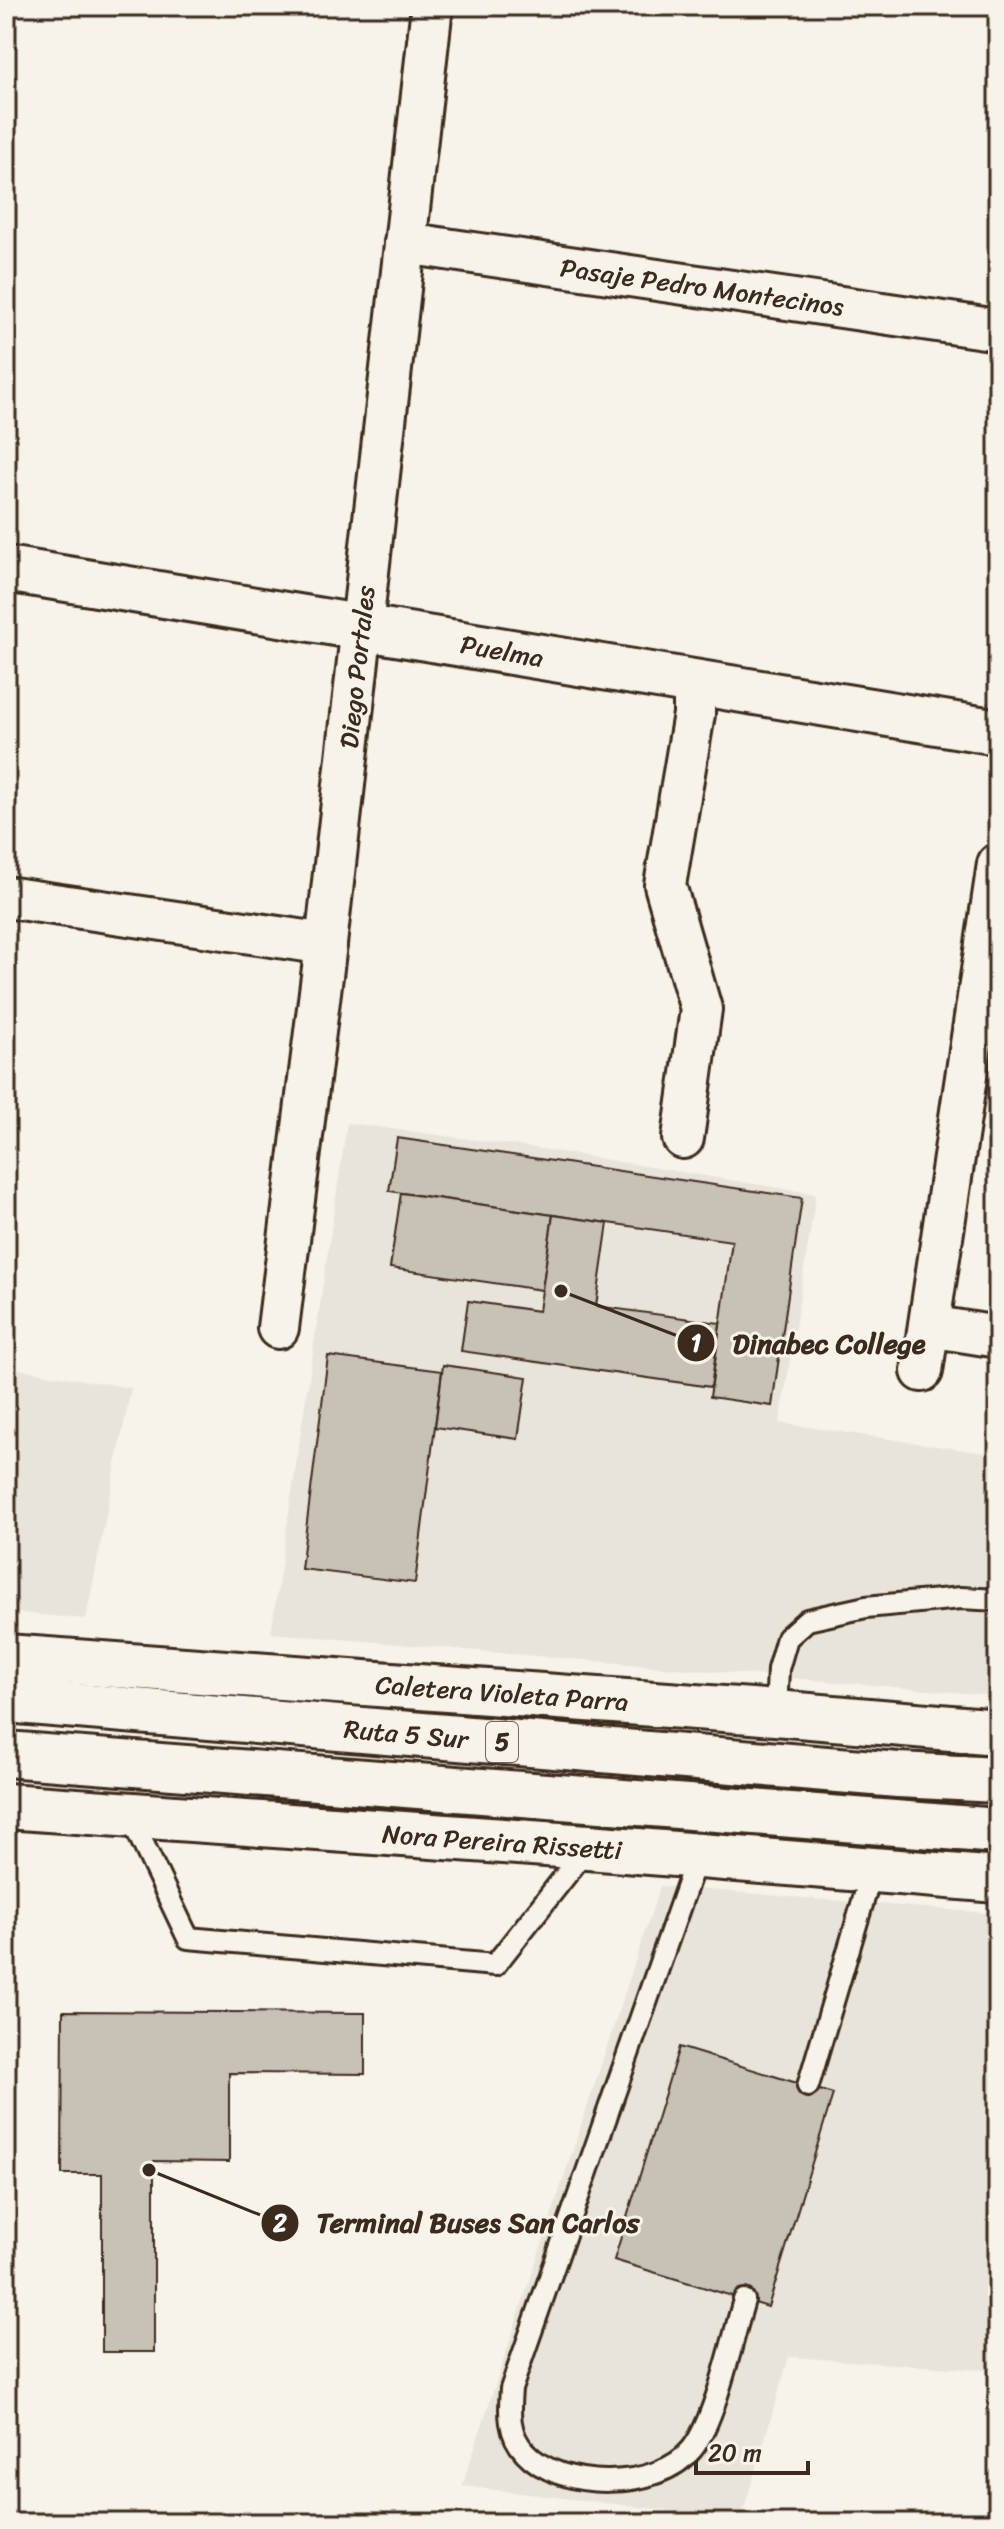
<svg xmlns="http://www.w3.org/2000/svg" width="1004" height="2529" font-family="Sriracha,sans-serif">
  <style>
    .built { fill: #e9e4d9 }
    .building { fill: #c8c1b6; stroke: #3b2a1e; stroke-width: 2 }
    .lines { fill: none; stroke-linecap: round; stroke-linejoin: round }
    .service-casing { stroke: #3b2a1e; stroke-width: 26 }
    .minor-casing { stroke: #3b2a1e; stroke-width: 46 }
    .tertiary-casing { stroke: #3b2a1e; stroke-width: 50 }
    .primary-casing { stroke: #3b2a1e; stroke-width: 50 }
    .motorway-casing { stroke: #3b2a1e; stroke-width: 50 }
    .service { stroke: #f7f3e8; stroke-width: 20 }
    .minor { stroke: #f7f3e8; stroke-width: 40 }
    .tertiary { stroke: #f7f3e8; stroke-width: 44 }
    .primary { stroke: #f7f3e8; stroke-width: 44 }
    .motorway { stroke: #f7f3e8; stroke-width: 44 }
    .labels { text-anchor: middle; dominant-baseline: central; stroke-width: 6; stroke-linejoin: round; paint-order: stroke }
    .shield { fill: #f7f3e8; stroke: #73665b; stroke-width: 2 }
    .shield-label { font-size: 24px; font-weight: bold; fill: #3b2a1e }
    .street-label { font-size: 26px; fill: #3b2a1e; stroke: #f7f3e8 }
    .leader { fill: none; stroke: #3b2a1e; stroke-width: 3 }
    .callout-dot { fill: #3b2a1e; stroke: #f7f3e8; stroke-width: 3 }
    .mark-label { font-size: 24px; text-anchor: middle; font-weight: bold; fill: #fff }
    .callout-label { font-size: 28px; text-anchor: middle; font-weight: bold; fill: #3b2a1e; stroke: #f7f3e8; stroke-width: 6; stroke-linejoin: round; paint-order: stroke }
  </style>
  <rect width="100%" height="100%" fill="#f7f3e8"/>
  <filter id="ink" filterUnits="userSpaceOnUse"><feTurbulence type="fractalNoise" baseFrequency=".0125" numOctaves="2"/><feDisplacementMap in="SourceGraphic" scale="16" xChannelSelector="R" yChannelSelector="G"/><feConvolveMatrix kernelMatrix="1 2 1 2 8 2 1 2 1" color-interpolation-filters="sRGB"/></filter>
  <g filter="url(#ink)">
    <g class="built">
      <path d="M 347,1123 L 529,1147 L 816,1194 L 780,1423 L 998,1455 L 998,1696 L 271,1633 Z"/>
      <path d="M 6,1367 L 131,1388 L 86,1619 L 6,1612 Z"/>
      <path d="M 660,1886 L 998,1914 L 998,2371 L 789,2357 L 741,2519 L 462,2486 Z"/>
    </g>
    <g class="building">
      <path d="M 6,629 L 14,630 L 6,677 Z"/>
      <path d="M 397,1138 L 802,1198 L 772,1406 L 710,1397 L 732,1241 L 389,1191 Z"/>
      <path d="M 401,1193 L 553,1215 L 542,1290 L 390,1268 Z"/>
      <path d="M 553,1215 L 608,1223 L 596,1306 L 720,1323 L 711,1387 L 461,1351 L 468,1301 L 539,1311 Z"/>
      <path d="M 328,1356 L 442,1371 L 415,1583 L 301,1569 Z"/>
      <path d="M 443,1365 L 527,1377 L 518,1439 L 435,1427 Z"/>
      <path d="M 63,2011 L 365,2013 L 365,2074 L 229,2073 L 229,2162 L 154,2161 L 154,2352 L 102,2352 L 102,2174 L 62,2174 Z"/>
      <path d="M 679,2047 L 833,2094 L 768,2307 L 614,2260 Z"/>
    </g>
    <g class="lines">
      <defs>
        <g id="service">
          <path d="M 776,1713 L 778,1669 L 787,1638 L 807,1620 L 866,1607 L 961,1598 L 998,1600"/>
          <path d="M 130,1816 L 188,1938 L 495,1965 L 588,1847"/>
          <path d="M 697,1857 L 511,2389 C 509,2412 508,2434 525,2452 C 560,2491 658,2491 692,2449 C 715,2421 733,2337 744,2300"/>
          <path d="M 808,2086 L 872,1871"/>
        </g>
        <g id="minor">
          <path d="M 405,243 L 998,330"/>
          <path d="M 6,897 L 326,944"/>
          <path d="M 683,1138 L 701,1009 L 665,885 L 694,714 L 694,684"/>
          <path d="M 929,1326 L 998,1337"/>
          <path d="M 278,1328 L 326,944 L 432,6"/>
          <path d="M 922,1371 L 998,864"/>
        </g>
        <path id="tertiary" d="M 6,569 L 998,732"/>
        <g id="primary">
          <path d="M 6,1657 L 751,1711 L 998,1732"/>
          <path d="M 6,1806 L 588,1847 L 998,1880"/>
        </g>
        <g id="motorway">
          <path d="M 6,1700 L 898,1775 L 998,1780"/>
          <path d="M 6,1754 L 998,1831"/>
        </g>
      </defs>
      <use href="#service" class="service-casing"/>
      <use href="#minor" class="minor-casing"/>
      <use href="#tertiary" class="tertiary-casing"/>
      <use href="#primary" class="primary-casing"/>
      <use href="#motorway" class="motorway-casing"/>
      <use href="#service" class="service"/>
      <use href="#minor" class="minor"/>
      <use href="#tertiary" class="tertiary"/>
      <use href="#primary" class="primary"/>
      <use href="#motorway" class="motorway"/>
    </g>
  </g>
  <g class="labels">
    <rect class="shield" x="486" y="1722" width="32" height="40" rx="6"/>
    <g class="shield-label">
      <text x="502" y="1742">5</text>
    </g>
    <g class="street-label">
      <text transform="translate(702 287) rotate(8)">Pasaje Pedro Montecinos</text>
      <text transform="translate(502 651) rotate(10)">Puelma</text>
      <text transform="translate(357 667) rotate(-84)">Diego Portales</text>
      <text transform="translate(502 1693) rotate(4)">Caletera Violeta Parra</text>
      <text transform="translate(406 1734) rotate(5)">Ruta 5 Sur</text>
      <text transform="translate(502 1842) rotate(4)">Nora Pereira Rissetti</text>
    </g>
  </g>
  <path class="leader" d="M561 1291L696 1343M149 2170L280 2223"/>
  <g class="callout-dot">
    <circle cx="561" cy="1291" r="8"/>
    <circle cx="149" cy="2170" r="8"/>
    <circle cx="696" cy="1343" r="20"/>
    <circle cx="280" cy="2223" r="20"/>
  </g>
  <g class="mark-label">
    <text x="696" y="1351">1</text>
    <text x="280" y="2231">2</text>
  </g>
  <g class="callout-label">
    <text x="829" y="1353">Dinabec College</text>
    <text x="478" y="2232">Terminal Buses San Carlos</text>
  </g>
  <rect width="1004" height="2529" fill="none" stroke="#f7f3e8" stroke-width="32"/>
  <rect x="16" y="16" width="972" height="2497" fill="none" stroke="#3b2a1e" stroke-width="3" filter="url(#ink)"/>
  <path d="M696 2461v12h112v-12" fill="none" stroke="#3b2a1e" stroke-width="4"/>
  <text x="708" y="2461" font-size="24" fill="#3b2a1e" stroke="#f7f3e8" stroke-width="6" paint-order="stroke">20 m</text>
</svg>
